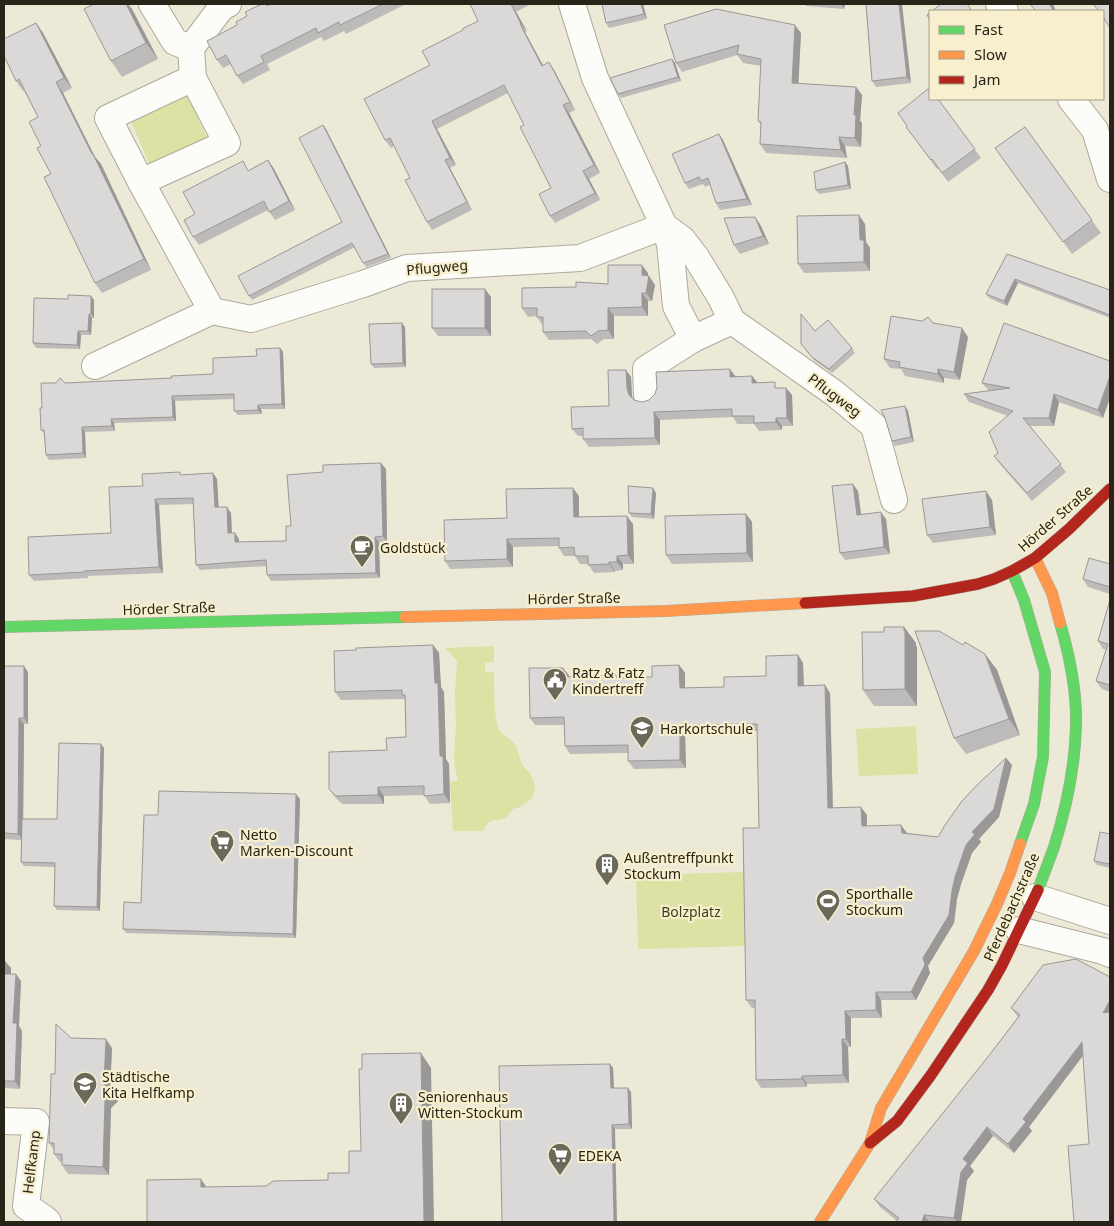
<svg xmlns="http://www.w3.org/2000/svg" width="1114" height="1226" font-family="'Noto Sans',sans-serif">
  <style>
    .green { fill: #dbe2a3 }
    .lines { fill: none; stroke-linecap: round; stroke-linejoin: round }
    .street-casing { stroke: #ada99b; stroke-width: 28 }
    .fast-casing { stroke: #ada99b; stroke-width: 12 }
    .slow-casing { stroke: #ada99b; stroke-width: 12 }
    .jam-casing { stroke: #ada99b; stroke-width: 12 }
    .street { stroke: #fcfcf9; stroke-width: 26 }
    .fast { stroke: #63d668; stroke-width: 11 }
    .slow { stroke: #ff974d; stroke-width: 11 }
    .jam { stroke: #b3261e; stroke-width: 11 }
    .wall { fill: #bcbbb9 }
    .shaded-wall { fill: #999896 }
    .building { fill: #dbd9d7; stroke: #999896 }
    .labels { text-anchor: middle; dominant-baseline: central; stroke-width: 4.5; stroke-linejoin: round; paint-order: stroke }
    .street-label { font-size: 14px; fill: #272418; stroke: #f7efcd }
    .poi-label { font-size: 14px; fill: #272418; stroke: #f7efcd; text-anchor: start }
    .park-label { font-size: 14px; fill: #3a4017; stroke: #f7efcd }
  </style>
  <rect width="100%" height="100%" fill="#ede9d7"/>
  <g class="green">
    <path d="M 188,95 L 208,140 L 150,166 L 131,121 Z"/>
    <path d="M 494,646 L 494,662 L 485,663 L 485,672 L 494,672 C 494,684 494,721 499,730 C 503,736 512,739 516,746 C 519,751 519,758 522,764 C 523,767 527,770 529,772 C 534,779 536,787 534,794 C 532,800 525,804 520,807 C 518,808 514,808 513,809 C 510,812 509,816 505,818 C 495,823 490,815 484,831 L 453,831 L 450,782 L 458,781 L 455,768 L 454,755 L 456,727 L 455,694 L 457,661 L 445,648 Z"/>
    <path d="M 916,726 L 918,774 L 859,776 L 856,729 Z"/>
    <path d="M 745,872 L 747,946 L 638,949 L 636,875 Z"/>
  </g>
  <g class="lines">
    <defs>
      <g id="street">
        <path d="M 152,4 L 175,42 L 191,48"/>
        <path d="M 999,4 L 1005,11"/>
        <path d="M 1071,99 L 1095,130 L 1110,179"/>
        <path d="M 141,182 L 227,143 L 193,78"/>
        <path d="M 664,226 L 682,239 L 696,257 L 721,298 L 732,321 L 834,393 L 874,426 L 894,500"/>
        <path d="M 664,226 L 670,244 L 676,306 L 693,339 L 732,321"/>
        <path d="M 212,311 L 141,182 L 108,118 L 193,78 L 191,48 L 221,8 L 228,4"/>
        <path d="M 95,366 L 212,311 L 251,319 L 363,284 L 407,268 L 580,258 L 664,226 L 595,78 L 572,4"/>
        <path d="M 647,395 L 646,369 L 693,339"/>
        <path d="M 1035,897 L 1110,921"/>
        <path d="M 1019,930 L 1103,951 L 1110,954"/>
        <path d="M 4,1121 L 36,1122 L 26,1206 L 45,1219 L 48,1222"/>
      </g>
      <g id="fast">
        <path d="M 1012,571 L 1024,600 L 1045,672 L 1043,757 L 1034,804 L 1020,844"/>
        <path d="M 4,627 L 405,617"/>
        <path d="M 1038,890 C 1043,876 1049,861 1054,847 C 1066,809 1075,765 1076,726 C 1077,691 1070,657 1060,623"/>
      </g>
      <g id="slow">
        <path d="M 1035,558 L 1052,593 L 1060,623"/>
        <path d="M 405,617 L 666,611 L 805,603"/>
        <path d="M 820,1222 L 870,1143 L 881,1108 L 974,951 L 997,904 L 1010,873 L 1020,844"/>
      </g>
      <g id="jam">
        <path d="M 805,603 L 913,596 L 978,584 L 994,579 L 1012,571 L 1035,558 L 1069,529 L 1110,489"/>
        <path d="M 870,1143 L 897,1121 L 931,1075 L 988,990 L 1002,965 L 1038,890"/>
      </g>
    </defs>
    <use href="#street" class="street-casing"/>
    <use href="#fast" class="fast-casing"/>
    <use href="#slow" class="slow-casing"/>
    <use href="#jam" class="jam-casing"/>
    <use href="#street" class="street"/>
    <use href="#fast" class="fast"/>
    <use href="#slow" class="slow"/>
    <use href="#jam" class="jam"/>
  </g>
  <g class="wall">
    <path d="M 94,4 L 128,4 L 132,9 L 158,59 L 122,77 L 111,61 Z"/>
    <path d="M 270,4 L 406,4 L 346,34 L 344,31 L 324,41 L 321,37 L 267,64 L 270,70 L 243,84 L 237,76 L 231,64 L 223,68 L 217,60 L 237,25 Z"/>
    <path d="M 470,4 L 528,4 L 529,5 L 516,12 L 527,31 L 525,32 L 543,65 L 554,70 L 575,110 L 569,113 L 600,173 L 589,179 L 600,200 L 555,223 L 550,216 L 551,188 L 524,125 L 508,93 L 437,129 L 456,165 L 450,168 L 472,210 L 432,230 L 427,222 L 410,178 L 394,146 L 391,148 L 385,140 L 430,65 L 463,30 L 478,21 Z"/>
    <path d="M 602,4 L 643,4 L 647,19 L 609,28 L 606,23 Z"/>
    <path d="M 804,4 L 845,4 L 844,9 L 806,6 Z"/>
    <path d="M 866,4 L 911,83 L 876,87 L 872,81 Z"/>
    <path d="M 36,23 L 43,33 L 72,88 L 63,93 L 95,157 L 101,164 L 151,270 L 102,293 L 95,283 L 51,174 L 41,146 L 38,117 L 24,91 L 23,91 L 16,81 Z"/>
    <path d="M 664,25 L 801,33 L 798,83 L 856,87 L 862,95 L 860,121 L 862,123 L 861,147 L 845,146 L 847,158 L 766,153 L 760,144 L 761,125 L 758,121 L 761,66 L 743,63 L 737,55 L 682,72 L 676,63 Z"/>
    <path d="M 675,63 L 681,81 L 621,98 L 618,94 Z"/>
    <path d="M 938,99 L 981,158 L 948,182 L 938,168 L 937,169 L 906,127 Z"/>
    <path d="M 323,125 L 326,129 L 391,258 L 366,267 L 355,247 L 252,300 L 249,296 L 342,222 Z"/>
    <path d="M 1025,127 L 1101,233 L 1072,254 L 995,148 Z"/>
    <path d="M 719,134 L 723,140 L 752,205 L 720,210 L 716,203 L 710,185 L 705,187 L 703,184 L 689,189 L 685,183 Z"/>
    <path d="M 268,160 L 274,169 L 295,210 L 275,220 L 268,210 L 199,245 L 193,237 L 195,214 L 249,170 Z"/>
    <path d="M 845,162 L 848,166 L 851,189 L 819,194 L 816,190 Z"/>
    <path d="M 755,217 L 761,226 L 769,244 L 740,254 L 734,245 Z"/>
    <path d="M 865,224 L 866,242 L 870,248 L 870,271 L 804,273 L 798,264 Z"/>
    <path d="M 1007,254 L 1110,290 L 1110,318 L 1018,283 L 1007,306 L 989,298 L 986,294 Z"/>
    <path d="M 648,273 L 648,276 L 649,276 L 655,285 L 652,301 L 648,301 L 648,316 L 614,316 L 614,339 L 604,339 L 597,344 L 591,339 L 549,340 L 543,332 L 543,326 L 537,317 L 537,316 L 528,317 L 522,308 L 576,287 L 608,284 Z"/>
    <path d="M 491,297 L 491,336 L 438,336 L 432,328 Z"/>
    <path d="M 94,300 L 94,318 L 92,318 L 91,335 L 81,335 L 80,349 L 36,348 L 33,343 Z"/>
    <path d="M 933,323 L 968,337 L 960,380 L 944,378 L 944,383 L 905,376 L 901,369 L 890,368 L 884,359 Z"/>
    <path d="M 405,327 L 406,367 L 374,368 L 371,364 Z"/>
    <path d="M 815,331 L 852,348 L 855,353 L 832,373 L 815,361 L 804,348 Z"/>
    <path d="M 280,348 L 283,352 L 285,409 L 261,409 L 262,414 L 238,415 L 234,411 L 234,399 L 175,401 L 176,421 L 114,423 L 115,431 L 85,432 L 86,458 L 49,460 L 46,455 L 45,434 L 41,430 L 42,408 L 65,383 L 172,378 L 213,374 L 257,356 Z"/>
    <path d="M 1110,361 L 1103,418 L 1059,402 L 1054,426 L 1030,426 L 1066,472 L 1032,501 L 999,463 L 994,456 L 998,453 L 1008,416 L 969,402 L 964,394 L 989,391 L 988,390 L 982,383 Z"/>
    <path d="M 626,370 L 631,377 L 632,396 L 633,399 L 634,400 L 642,402 L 735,377 L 779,388 L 786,388 L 792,395 L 793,426 L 782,426 L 782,430 L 759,431 L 754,424 L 737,424 L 733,417 L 660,420 L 660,445 L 589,447 L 583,439 L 583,436 L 578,436 L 572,429 L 609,406 Z"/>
    <path d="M 905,406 L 908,411 L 914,442 L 895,446 L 892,441 L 885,418 Z"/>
    <path d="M 386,469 L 387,542 L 379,542 L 380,578 L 271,581 L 267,575 L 266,566 L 200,570 L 196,565 L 193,504 L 159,505 L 163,573 L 88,576 L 88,578 L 34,581 L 29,575 L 111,533 L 143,486 L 181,475 L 213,473 L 217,479 L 218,507 L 231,513 L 232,533 L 239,539 L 239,542 L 286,541 L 291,526 Z"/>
    <path d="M 858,491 L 861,514 L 886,519 L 890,554 L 845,560 L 840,553 Z"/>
    <path d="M 656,493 L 654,519 L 632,517 L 629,513 Z"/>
    <path d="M 579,496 L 579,517 L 633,524 L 634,564 L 623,564 L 623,570 L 615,571 L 615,572 L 594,573 L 588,564 L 580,564 L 575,556 L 564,556 L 559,548 L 559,546 L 513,547 L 513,567 L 450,569 L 445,561 L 507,518 Z"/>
    <path d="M 992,500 L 996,535 L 933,543 L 927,535 Z"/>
    <path d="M 746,514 L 752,522 L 753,562 L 672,564 L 666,555 Z"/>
    <path d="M 1110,564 L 1110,594 L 1088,587 L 1083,579 Z"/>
    <path d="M 1110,600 L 1110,692 L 1102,689 L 1096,681 L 1106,649 L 1103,649 L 1098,641 Z"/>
    <path d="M 904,627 L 916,643 L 916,646 L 917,647 L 917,706 L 874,706 L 863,690 L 884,632 Z"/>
    <path d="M 433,645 L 439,653 L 441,687 L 444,692 L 446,759 L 449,764 L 450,803 L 430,804 L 424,795 L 384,796 L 384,804 L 342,804 L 335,797 L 329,789 L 406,737 L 405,700 L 404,699 L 341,700 L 335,692 L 356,650 Z"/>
    <path d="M 963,645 L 985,654 L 997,670 L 1020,735 L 966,754 L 954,738 Z"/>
    <path d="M 798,655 L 803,663 L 804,685 L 830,693 L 833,808 L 867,815 L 867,826 L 907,833 L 938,837 L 1006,758 L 1012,765 L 999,817 L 979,839 L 981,842 L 972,853 L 961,884 L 957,899 L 954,923 L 928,966 L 930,973 L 916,1000 L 881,1000 L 882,1018 L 851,1018 L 851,1047 L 848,1047 L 849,1083 L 807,1084 L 807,1087 L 761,1088 L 756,1080 L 755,1008 L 752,1008 L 746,1000 L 759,828 L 757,731 L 685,732 L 686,768 L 634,769 L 628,761 L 628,753 L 570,754 L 565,746 L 564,725 L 535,725 L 530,718 L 569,675 L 569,677 L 616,675 L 618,678 L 652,677 L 679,665 L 685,673 L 685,688 L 724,687 L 766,676 Z"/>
    <path d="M 4,666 L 28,672 L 28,724 L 24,724 L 23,819 L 57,819 L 104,748 L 100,911 L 57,910 L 54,906 L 55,867 L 24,866 L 21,862 L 21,840 L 4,839 Z"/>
    <path d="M 300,799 L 296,938 L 126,933 L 123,929 L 141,903 Z"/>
    <path d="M 1110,834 L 1110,868 L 1097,865 L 1094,861 Z"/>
    <path d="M 1076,959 L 1089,1144 L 1083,1056 L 1029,1127 L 1032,1131 L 1014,1153 L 993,1136 L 970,1166 L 974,1171 L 967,1180 L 961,1222 L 896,1222 L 897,1221 L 880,1207 L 874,1199 L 987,1058 L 1018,1017 L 1011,1008 Z"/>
    <path d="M 4,961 L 11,968 L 11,974 L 21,981 L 19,1026 L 22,1031 L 20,1089 L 4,1088 Z"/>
    <path d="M 71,1038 L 112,1048 L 110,1091 L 118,1101 L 111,1108 L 109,1175 L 68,1174 L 62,1165 L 62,1162 L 60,1162 L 54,1154 L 54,1150 L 49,1143 L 55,1074 Z"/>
    <path d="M 610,1064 L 613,1068 L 614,1088 L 631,1092 L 632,1129 L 615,1129 L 502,1222 Z"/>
  </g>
  <g class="shaded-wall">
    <path d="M 126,4 L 128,4 L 132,9 L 158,59 L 146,43 Z"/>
    <path d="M 511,4 L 516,12 L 527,31 L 521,24 Z"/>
    <path d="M 641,4 L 643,4 L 647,19 L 644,14 Z"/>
    <path d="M 841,4 L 845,4 L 844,9 Z"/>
    <path d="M 899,4 L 902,4 L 911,83 L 907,77 Z"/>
    <path d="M 1050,4 L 1053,4 L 1056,11 L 1053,11 Z"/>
    <path d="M 36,23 L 43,33 L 72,88 L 64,78 Z"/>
    <path d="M 520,24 L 525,32 L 547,73 L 542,66 Z"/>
    <path d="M 795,25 L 801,33 L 798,92 L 792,83 Z"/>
    <path d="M 672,59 L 675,63 L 681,81 L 678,77 Z"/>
    <path d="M 549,62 L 554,70 L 575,110 L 570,102 Z"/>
    <path d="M 56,82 L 63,93 L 95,157 L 101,164 L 151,270 L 144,259 Z"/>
    <path d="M 856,87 L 862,95 L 860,121 L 862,123 L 861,147 L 855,138 L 854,115 Z"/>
    <path d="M 563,105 L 569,113 L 600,173 L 594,165 Z"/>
    <path d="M 432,121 L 437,129 L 456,165 L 450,158 Z"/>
    <path d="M 323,125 L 326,129 L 391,258 L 388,254 Z"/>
    <path d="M 719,134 L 723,140 L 752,205 L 747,199 Z"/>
    <path d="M 839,137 L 845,146 L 847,158 L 841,150 Z"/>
    <path d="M 268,160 L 274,169 L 295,210 L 289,201 Z"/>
    <path d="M 445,160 L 450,168 L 472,210 L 467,202 Z"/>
    <path d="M 845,162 L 848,166 L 851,189 L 848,185 Z"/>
    <path d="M 583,171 L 589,179 L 600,200 L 595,193 Z"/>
    <path d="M 859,215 L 865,224 L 866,242 L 870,248 L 870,271 L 864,262 L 860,240 Z"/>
    <path d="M 755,217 L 761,226 L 769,244 L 763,236 Z"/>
    <path d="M 642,265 L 648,273 L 648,282 L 649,276 L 655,285 L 652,301 L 646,293 L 642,275 Z"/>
    <path d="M 1015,279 L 1018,283 L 1007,306 L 1004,301 Z"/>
    <path d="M 485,289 L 491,297 L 491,336 L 485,328 Z"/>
    <path d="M 642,293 L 648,301 L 648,316 L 642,307 Z"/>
    <path d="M 91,296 L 94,300 L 94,318 L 91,314 Z"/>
    <path d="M 608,308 L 614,316 L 614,339 L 608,330 Z"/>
    <path d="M 89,314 L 92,318 L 91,335 L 88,331 Z"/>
    <path d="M 402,323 L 405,327 L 406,367 L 403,363 Z"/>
    <path d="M 962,328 L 968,337 L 960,380 L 954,372 Z"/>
    <path d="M 78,331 L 81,335 L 80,349 L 77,345 Z"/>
    <path d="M 280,348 L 283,352 L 285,409 L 282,404 Z"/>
    <path d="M 730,369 L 736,377 L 730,377 Z"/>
    <path d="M 938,369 L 944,378 L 944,383 L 938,374 Z"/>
    <path d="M 626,370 L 631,377 L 632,396 L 634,403 L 629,395 L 627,388 Z"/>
    <path d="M 752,376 L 758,383 L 752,383 Z"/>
    <path d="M 1110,376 L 1110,398 L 1103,418 L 1098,410 Z"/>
    <path d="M 786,388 L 792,395 L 793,426 L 787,418 Z"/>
    <path d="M 1054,394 L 1059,402 L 1054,426 L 1049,418 Z"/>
    <path d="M 172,396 L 175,401 L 176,421 L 173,417 Z"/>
    <path d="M 258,405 L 261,409 L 262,414 L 258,410 Z"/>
    <path d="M 905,406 L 908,411 L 914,442 L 911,437 Z"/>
    <path d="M 654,412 L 660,420 L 660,445 L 655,438 Z"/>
    <path d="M 776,418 L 782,426 L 782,430 L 776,422 Z"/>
    <path d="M 111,419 L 114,423 L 115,431 L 112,426 Z"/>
    <path d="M 82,427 L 85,432 L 86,458 L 83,453 Z"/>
    <path d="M 381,463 L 386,469 L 387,542 L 383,536 Z"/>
    <path d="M 213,473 L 217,479 L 219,513 L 215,507 Z"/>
    <path d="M 853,484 L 858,491 L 862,522 L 857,515 Z"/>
    <path d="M 573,488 L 579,496 L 579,525 L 574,517 Z"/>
    <path d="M 653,488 L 656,493 L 654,519 L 651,514 Z"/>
    <path d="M 986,491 L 992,500 L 996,535 L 990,527 Z"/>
    <path d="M 155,499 L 159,505 L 163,573 L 159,567 Z"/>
    <path d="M 227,507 L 231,513 L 232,539 L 228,533 Z"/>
    <path d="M 881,512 L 886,519 L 890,554 L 884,547 Z"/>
    <path d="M 746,514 L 752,522 L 753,562 L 747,553 Z"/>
    <path d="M 627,516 L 633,524 L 634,564 L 628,555 Z"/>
    <path d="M 235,533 L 239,539 L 239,548 L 235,542 Z"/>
    <path d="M 375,537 L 379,542 L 380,578 L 376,573 Z"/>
    <path d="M 507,539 L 513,547 L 513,567 L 507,559 Z"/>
    <path d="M 617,556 L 623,564 L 623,570 L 617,562 Z"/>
    <path d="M 609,562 L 615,571 L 615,572 L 609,564 Z"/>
    <path d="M 904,627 L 916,643 L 916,646 L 917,647 L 917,706 L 905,689 Z"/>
    <path d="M 433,645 L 439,653 L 441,687 L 444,692 L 446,759 L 449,764 L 450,803 L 444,794 L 440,756 L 435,683 Z"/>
    <path d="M 985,654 L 997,670 L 1020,735 L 1009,719 Z"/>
    <path d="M 798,655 L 803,663 L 804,693 L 798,686 Z"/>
    <path d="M 679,665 L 685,673 L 685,695 L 680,688 Z"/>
    <path d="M 24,666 L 28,672 L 28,724 L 24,718 Z"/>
    <path d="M 563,668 L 569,675 L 569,685 L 564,677 Z"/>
    <path d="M 825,685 L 830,693 L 833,816 L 828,808 Z"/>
    <path d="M 19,718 L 24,724 L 23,840 L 18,834 Z"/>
    <path d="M 680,725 L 685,732 L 686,768 L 680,760 Z"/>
    <path d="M 101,744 L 104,748 L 100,911 L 97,907 Z"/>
    <path d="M 1006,758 L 1012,765 L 999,817 L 979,839 L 981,842 L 972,853 L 961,884 L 957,899 L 954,923 L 928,966 L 930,973 L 916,1000 L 911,992 L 923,958 L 952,891 L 955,877 L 966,845 Z"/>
    <path d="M 378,787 L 384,796 L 384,804 L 378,795 Z"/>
    <path d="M 296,794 L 300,799 L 296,938 L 293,934 Z"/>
    <path d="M 861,807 L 867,815 L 867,833 L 862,826 Z"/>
    <path d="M 901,825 L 907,833 L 902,833 Z"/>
    <path d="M 5,961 L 11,968 L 11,981 L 5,974 Z"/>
    <path d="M 16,974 L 21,981 L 19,1026 L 22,1031 L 20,1089 L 15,1081 L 13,1023 Z"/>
    <path d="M 876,992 L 881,1000 L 882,1018 L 876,1010 Z"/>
    <path d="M 1110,1000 L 1110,1019 L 1103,1013 Z"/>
    <path d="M 845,1011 L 851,1018 L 851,1047 L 846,1039 Z"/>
    <path d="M 106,1039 L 112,1048 L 110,1093 L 104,1084 Z"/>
    <path d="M 842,1039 L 848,1047 L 849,1083 L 843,1075 Z"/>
    <path d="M 1082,1042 L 1087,1050 L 1029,1127 L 1032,1131 L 1014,1153 L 1008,1144 L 1023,1119 Z"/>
    <path d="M 421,1053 L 431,1068 L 434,1222 L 424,1222 Z"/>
    <path d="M 610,1064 L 613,1068 L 614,1093 L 611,1088 Z"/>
    <path d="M 802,1076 L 807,1084 L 807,1087 L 802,1079 Z"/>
    <path d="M 628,1088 L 631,1092 L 632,1129 L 629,1124 Z"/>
    <path d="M 112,1093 L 118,1101 L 111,1108 L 109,1175 L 103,1167 L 105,1100 Z"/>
    <path d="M 612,1125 L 615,1129 L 617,1222 L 614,1222 Z"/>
    <path d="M 987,1127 L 993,1136 L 970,1166 L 974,1171 L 967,1180 L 961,1222 L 957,1222 L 954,1218 L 963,1159 Z"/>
    <path d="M 201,1179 L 211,1194 L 201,1187 Z"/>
    <path d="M 924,1215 L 929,1222 L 922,1222 Z"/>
  </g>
  <g class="building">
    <path d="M 94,4 L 126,4 L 146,43 L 111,61 L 84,9 Z"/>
    <path d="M 262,4 L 266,4 L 267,6 L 270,4 L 383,4 L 340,25 L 339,22 L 318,33 L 316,28 L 261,56 L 264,62 L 237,76 L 226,55 L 217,60 L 207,41 L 237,25 L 236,22 L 247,16 L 245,12 Z"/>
    <path d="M 470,4 L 512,4 L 511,4 L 521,24 L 520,24 L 542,66 L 549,62 L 570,102 L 563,105 L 594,165 L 583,171 L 595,193 L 550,216 L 539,194 L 551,188 L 520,127 L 524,125 L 504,85 L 432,121 L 450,158 L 445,160 L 467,202 L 427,222 L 405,180 L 410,178 L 390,138 L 385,140 L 364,99 L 430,65 L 422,51 L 463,30 L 462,29 L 478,21 Z"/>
    <path d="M 602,4 L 641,4 L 644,14 L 606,23 Z"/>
    <path d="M 866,4 L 899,4 L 907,77 L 872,81 Z"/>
    <path d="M 941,4 L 967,4 L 971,9 L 969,11 L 932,11 Z"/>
    <path d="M 1030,4 L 1050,4 L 1053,11 L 1036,11 Z"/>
    <path d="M 1093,4 L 1110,4 L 1110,28 L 1103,17 L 1103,11 L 1099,11 Z"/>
    <path d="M 716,9 L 795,25 L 792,83 L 856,87 L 854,115 L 856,115 L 855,138 L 839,137 L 841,150 L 760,144 L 761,122 L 758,121 L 761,59 L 737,54 L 739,45 L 676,63 L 664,25 Z"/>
    <path d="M 930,13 L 930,20 L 927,15 Z"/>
    <path d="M 36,23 L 64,78 L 56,82 L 92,154 L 93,154 L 144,259 L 95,283 L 44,177 L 51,174 L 37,148 L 41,146 L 29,122 L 38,117 L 19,79 L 16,81 L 4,56 L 4,39 Z"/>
    <path d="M 672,59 L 678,77 L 618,94 L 610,78 Z"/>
    <path d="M 929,88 L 930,89 L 930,99 L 938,99 L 975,149 L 942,173 L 932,159 L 931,160 L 906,127 L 907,126 L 898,113 Z"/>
    <path d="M 323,125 L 388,254 L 363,263 L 352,243 L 249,296 L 238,276 L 342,222 L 299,138 Z"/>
    <path d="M 1025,127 L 1092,220 L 1063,242 L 995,148 Z"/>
    <path d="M 719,134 L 747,199 L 716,203 L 708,178 L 701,181 L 699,177 L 685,183 L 672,154 Z"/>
    <path d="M 268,160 L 289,201 L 269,212 L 264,201 L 193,237 L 184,220 L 195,214 L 183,192 L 243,161 L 248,171 Z"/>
    <path d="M 845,162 L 848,185 L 816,190 L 814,172 Z"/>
    <path d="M 859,215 L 860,240 L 864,240 L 864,262 L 798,264 L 797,216 Z"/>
    <path d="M 755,217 L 763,236 L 734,245 L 724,218 Z"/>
    <path d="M 1007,254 L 1110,290 L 1110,318 L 1110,315 L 1015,279 L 1004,301 L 986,294 Z"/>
    <path d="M 608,265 L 642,265 L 642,275 L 649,276 L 646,293 L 642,293 L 642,307 L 608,308 L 608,330 L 598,331 L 591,336 L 586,331 L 543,332 L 543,317 L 537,317 L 537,308 L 522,308 L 522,288 L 576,287 L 576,282 L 608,284 Z"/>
    <rect x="432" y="289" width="53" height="39"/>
    <path d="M 68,295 L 91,296 L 91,314 L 89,314 L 88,331 L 78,331 L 77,345 L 33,343 L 34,298 L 68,299 Z"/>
    <path d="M 801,314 L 815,331 L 828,320 L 852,348 L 829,369 L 812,357 L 801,344 Z"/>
    <path d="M 891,316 L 922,321 L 928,317 L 933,323 L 962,328 L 954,372 L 938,369 L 938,374 L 899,367 L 900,362 L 884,359 Z"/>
    <path d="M 402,323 L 403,363 L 371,364 L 369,324 Z"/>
    <path d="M 1004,323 L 1110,361 L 1110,376 L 1098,410 L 1054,394 L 1049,418 L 1023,418 L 1061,464 L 1027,493 L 994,456 L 998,453 L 989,432 L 1013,411 L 964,394 L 1010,388 L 982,383 Z"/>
    <path d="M 280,348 L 282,404 L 258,405 L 258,410 L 234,411 L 234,394 L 172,396 L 173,417 L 111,419 L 112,426 L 82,427 L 83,453 L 46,455 L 44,430 L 41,430 L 40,408 L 42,408 L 41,383 L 56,383 L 60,378 L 65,383 L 172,378 L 171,376 L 213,374 L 213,358 L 257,356 L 256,349 Z"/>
    <path d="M 730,369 L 730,377 L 752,376 L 752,383 L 775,382 L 775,388 L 786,388 L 787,418 L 776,418 L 776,422 L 754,423 L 754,416 L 732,416 L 732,409 L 654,412 L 655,438 L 583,439 L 583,428 L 572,429 L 571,407 L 609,406 L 608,370 L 626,370 L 627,388 L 629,395 L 634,400 L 642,402 L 649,400 L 655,394 L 657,387 L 656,372 Z"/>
    <path d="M 905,406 L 911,437 L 892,441 L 885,418 L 881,410 Z"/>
    <path d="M 381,463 L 383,536 L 375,537 L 376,573 L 267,575 L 266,560 L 196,565 L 193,498 L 155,499 L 159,567 L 84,571 L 84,572 L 29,575 L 28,537 L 111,533 L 109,487 L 143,486 L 142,474 L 180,472 L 180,475 L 213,473 L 215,507 L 227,507 L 228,533 L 235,533 L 235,542 L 286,541 L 286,526 L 291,526 L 287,475 L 323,472 L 323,465 Z"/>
    <path d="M 853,484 L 857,515 L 881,512 L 884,547 L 840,553 L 832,486 Z"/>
    <path d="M 628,486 L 653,488 L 651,514 L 629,513 Z"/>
    <path d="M 573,488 L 574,517 L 627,516 L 628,555 L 617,556 L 617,562 L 609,562 L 609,564 L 588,565 L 588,556 L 575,556 L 574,547 L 559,548 L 559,538 L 507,539 L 507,559 L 445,561 L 444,520 L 507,518 L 506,489 Z"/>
    <path d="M 986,491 L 990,527 L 927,535 L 922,499 Z"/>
    <path d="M 746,514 L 747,553 L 666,555 L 665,516 Z"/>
    <path d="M 1089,558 L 1110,564 L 1110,587 L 1083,579 Z"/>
    <path d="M 1110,600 L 1110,685 L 1096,681 L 1108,644 L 1098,641 Z"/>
    <path d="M 884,627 L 904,627 L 904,631 L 905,631 L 905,689 L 863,690 L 862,632 L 884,632 Z"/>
    <path d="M 915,631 L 939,631 L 963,645 L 965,642 L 985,654 L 1009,719 L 954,738 Z"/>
    <path d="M 433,645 L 435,683 L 438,683 L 440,756 L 443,756 L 444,794 L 424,796 L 424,786 L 378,787 L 378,795 L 336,796 L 329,789 L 329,752 L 387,750 L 386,738 L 406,737 L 405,695 L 402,695 L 402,690 L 335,692 L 334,651 L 356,650 L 356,648 Z"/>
    <path d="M 798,655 L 798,686 L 825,685 L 828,808 L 861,807 L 862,826 L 901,825 L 902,833 L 938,837 L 945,825 L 962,801 L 978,784 L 1006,758 L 994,809 L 972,832 L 975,834 L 966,845 L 955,877 L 952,891 L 949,915 L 923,958 L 925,965 L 911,992 L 876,992 L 876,1010 L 845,1011 L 846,1039 L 842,1039 L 843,1075 L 802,1076 L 802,1079 L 756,1080 L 755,1000 L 746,1000 L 743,828 L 759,828 L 757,724 L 680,725 L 680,760 L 628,761 L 628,745 L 565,746 L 564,717 L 530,718 L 529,668 L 563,668 L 564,677 L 616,675 L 617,678 L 652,677 L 652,666 L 679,665 L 680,688 L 724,687 L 724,677 L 766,676 L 766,656 Z"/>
    <path d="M 4,666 L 24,666 L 24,718 L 19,718 L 18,834 L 4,833 Z"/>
    <path d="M 59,743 L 101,744 L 97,907 L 54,906 L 55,863 L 21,862 L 22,819 L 57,819 Z"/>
    <path d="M 159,791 L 296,794 L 293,934 L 123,929 L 124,902 L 141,903 L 144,815 L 158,815 Z"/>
    <path d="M 1100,832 L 1110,834 L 1110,864 L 1094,861 Z"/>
    <path d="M 1076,959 L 1110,977 L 1110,1000 L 1103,1013 L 1110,1012 L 1110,1222 L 1074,1222 L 1068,1146 L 1089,1144 L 1082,1042 L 1023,1119 L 1026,1122 L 1008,1144 L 987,1127 L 963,1159 L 968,1163 L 961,1172 L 954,1218 L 924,1215 L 922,1222 L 896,1222 L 899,1218 L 874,1199 L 987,1058 L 1020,1015 L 1011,1008 L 1043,965 Z"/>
    <path d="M 4,961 L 5,961 L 5,974 L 16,974 L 13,1023 L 17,1023 L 15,1081 L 4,1081 Z"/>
    <path d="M 56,1024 L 71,1038 L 106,1039 L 104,1084 L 112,1093 L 105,1100 L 103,1167 L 62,1165 L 62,1154 L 54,1154 L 54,1143 L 49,1143 L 51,1074 L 55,1074 Z"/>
    <path d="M 421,1053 L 424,1222 L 147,1222 L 147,1180 L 201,1179 L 201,1187 L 266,1186 L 273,1181 L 328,1180 L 328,1173 L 349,1173 L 349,1151 L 361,1151 L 359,1069 L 362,1069 L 362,1054 Z"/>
    <path d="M 610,1064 L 611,1088 L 628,1088 L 629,1124 L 612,1125 L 614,1222 L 502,1222 L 499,1066 Z"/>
  </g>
  <defs>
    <symbol id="cafe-pin" viewBox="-11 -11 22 30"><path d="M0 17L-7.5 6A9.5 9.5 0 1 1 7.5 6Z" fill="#6c695b" stroke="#f7efcd"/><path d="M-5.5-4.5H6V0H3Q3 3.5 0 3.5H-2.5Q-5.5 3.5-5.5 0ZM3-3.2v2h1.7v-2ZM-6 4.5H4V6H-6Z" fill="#fff"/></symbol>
    <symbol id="civic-pin" viewBox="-11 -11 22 30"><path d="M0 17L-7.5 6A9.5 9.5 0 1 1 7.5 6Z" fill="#6c695b" stroke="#f7efcd"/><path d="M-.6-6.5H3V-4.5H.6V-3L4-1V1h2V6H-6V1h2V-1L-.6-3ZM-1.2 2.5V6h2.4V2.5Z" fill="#fff"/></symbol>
    <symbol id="school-pin" viewBox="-11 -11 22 30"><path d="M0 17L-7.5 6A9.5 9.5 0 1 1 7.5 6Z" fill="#6c695b" stroke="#f7efcd"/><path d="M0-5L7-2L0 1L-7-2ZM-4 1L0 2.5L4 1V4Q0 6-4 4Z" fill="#fff"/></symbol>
    <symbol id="supermarket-pin" viewBox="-11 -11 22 30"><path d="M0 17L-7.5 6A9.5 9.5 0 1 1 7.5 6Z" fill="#6c695b" stroke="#f7efcd"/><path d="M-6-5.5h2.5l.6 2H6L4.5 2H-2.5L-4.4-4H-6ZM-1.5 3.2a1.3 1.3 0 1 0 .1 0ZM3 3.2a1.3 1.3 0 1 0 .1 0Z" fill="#fff"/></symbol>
    <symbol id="building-pin" viewBox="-11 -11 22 30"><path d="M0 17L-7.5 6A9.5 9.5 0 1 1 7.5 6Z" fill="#6c695b" stroke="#f7efcd"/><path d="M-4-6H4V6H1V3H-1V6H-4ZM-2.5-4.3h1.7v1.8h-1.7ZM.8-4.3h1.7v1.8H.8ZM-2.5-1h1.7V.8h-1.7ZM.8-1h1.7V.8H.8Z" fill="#fff"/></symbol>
    <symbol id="stadium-pin" viewBox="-11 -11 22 30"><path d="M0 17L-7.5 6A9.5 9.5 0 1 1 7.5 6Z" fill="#6c695b" stroke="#f7efcd"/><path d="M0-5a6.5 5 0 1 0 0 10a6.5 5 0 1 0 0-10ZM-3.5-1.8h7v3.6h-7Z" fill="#fff"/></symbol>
  </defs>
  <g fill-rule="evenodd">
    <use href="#cafe-pin" x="348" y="533" width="28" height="38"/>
    <use href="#civic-pin" x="541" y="666" width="28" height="38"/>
    <use href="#school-pin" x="628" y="714" width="28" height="38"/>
    <use href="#supermarket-pin" x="208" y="828" width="28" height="38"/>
    <use href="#building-pin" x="593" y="851" width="28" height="38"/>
    <use href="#stadium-pin" x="814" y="887" width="28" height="38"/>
    <use href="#school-pin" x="71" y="1070" width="28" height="38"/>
    <use href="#building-pin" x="387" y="1090" width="28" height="38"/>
    <use href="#supermarket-pin" x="546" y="1141" width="28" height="38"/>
  </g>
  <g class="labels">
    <g class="street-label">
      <text transform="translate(437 267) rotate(-5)">Pflugweg</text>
      <text transform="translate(835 395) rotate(37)">Pflugweg</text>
      <text transform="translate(1055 518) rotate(-41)">Hörder Straße</text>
      <text transform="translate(574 598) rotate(-1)">Hörder Straße</text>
      <text transform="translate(169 608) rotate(-2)">Hörder Straße</text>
      <text transform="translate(1011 907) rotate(-66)">Pferdebachstraße</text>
      <text transform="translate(31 1162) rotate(-83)">Helfkamp</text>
    </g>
    <g class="poi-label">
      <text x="380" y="547">Goldstück</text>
      <text x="572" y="672">Ratz &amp; Fatz<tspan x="572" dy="16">Kindertreff</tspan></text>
      <text x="660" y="728">Harkortschule</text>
      <text x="240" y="834">Netto<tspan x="240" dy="16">Marken-Discount</tspan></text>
      <text x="624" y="857">Außentreffpunkt<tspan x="624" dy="16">Stockum</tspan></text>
      <text x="846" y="893">Sporthalle<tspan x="846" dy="16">Stockum</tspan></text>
      <text x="102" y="1076">Städtische<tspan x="102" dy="16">Kita Helfkamp</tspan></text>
      <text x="418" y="1096">Seniorenhaus<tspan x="418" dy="16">Witten-Stockum</tspan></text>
      <text x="578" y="1155">EDEKA</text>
    </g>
    <g class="park-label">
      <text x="691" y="911">Bolzplatz</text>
    </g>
  </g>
  <rect width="1114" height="1226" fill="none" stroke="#272418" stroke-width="10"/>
  <rect x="929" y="10" width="175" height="90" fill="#f7efcd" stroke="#a49e85"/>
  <rect x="939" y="26" width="25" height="8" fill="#63d668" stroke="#a49e85"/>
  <text x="974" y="35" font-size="15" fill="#272418">Fast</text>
  <rect x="939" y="51" width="25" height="8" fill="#ff974d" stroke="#a49e85"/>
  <text x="974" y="60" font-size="15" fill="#272418">Slow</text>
  <rect x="939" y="76" width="25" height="8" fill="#b3261e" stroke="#a49e85"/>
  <text x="974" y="85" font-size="15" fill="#272418">Jam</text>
</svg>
